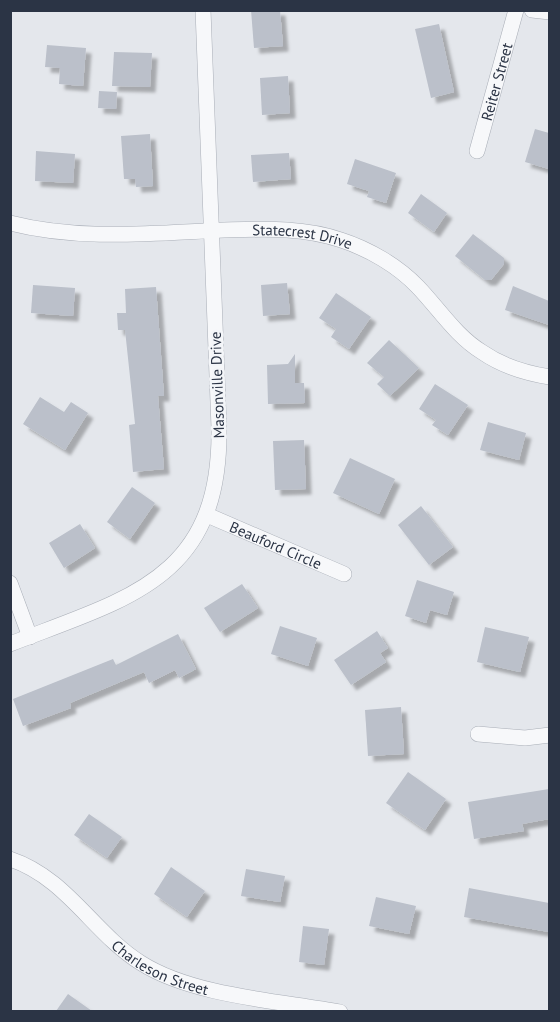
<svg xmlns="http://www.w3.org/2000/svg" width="560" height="1022" font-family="'PT Sans',sans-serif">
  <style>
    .building { fill: #bbc0ca; filter: url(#shadow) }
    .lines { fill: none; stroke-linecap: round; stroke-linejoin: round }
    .minor-casing { stroke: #a9aeb7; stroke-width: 16 }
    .minor { stroke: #f7f8fa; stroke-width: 15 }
    .labels { text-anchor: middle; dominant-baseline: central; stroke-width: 5; stroke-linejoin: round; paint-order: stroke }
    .street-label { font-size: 15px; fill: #2b3445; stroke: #f4f6f9 }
  </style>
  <defs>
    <filter id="shadow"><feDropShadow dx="5.5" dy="5.5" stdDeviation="1.5" flood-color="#0004"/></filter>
  </defs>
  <rect width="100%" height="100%" fill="#e4e7ec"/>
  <g class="building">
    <path d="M 251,10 L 280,10 L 283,46 L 254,48 Z"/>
    <path d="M 439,24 L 454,92 L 431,98 L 415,29 Z"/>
    <path d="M 47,45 L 86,48 L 83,86 L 59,84 L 60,68 L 45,67 Z"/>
    <path d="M 114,52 L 152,53 L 150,87 L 112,86 Z"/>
    <path d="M 288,76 L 290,113 L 262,115 L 260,78 Z"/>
    <path d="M 99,91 L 117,92 L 116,109 L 98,108 Z"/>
    <path d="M 535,129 L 549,133 L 549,169 L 525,162 Z"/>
    <path d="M 150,134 L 153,186 L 136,187 L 135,179 L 124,179 L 121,136 Z"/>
    <path d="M 36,151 L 75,154 L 73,183 L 35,181 Z"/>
    <path d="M 289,153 L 291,179 L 253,182 L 251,155 Z"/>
    <path d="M 355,159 L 396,173 L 386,203 L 367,197 L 369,191 L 347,184 Z"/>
    <path d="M 421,194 L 447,213 L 434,232 L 408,213 Z"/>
    <path d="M 473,234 L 504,258 L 504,264 L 491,280 L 485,280 L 455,256 Z"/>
    <path d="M 287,283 L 290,314 L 263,316 L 261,285 Z"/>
    <path d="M 33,285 L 75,288 L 73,316 L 31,313 Z"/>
    <path d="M 513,286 L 549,301 L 549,325 L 505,310 Z"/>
    <path d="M 156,287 L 164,396 L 158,396 L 164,469 L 133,472 L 129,425 L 135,424 L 125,330 L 118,330 L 117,313 L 126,313 L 125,289 Z"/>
    <path d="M 336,293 L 371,317 L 349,349 L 331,337 L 336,329 L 319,318 Z"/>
    <path d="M 389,340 L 419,368 L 390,396 L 377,384 L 384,377 L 367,363 Z"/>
    <path d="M 295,354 L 295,383 L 304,383 L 305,403 L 268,404 L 267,365 L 288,364 Z"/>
    <path d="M 435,384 L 468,405 L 448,435 L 432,425 L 436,420 L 419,409 Z"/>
    <path d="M 40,397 L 64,412 L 71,402 L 88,413 L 65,450 L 23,424 Z"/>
    <path d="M 488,422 L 526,433 L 519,460 L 480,450 Z"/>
    <path d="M 304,440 L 306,489 L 275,490 L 273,441 Z"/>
    <path d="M 350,458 L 395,479 L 379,514 L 333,493 Z"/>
    <path d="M 132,487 L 155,503 L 130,539 L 107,522 Z"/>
    <path d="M 421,506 L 453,547 L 429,565 L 398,525 Z"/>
    <path d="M 80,524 L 95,548 L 64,568 L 49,543 Z"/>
    <path d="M 417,580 L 454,592 L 447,615 L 430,610 L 426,623 L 405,616 Z"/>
    <path d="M 242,584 L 258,608 L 220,632 L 204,608 Z"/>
    <path d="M 280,626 L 317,638 L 308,666 L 271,654 Z"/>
    <path d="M 485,627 L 529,637 L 520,672 L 477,662 Z"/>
    <path d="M 377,631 L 388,648 L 380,653 L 386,662 L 351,685 L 334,660 Z"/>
    <path d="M 178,634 L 196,669 L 179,678 L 175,670 L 149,683 L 144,672 L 70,703 L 71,708 L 23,726 L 13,699 L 113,659 L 116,665 Z"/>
    <path d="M 401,707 L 404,754 L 368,756 L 365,710 Z"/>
    <path d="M 408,772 L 446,799 L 425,830 L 386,803 Z"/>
    <path d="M 549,789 L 549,819 L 522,824 L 524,831 L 474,839 L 468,802 Z"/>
    <path d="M 89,814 L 122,837 L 107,858 L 74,835 Z"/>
    <path d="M 171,867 L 205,891 L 187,917 L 154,894 Z"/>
    <path d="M 246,869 L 285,876 L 280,902 L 241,896 Z"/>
    <path d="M 469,888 L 549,903 L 549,932 L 464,917 Z"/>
    <path d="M 376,897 L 416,906 L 409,934 L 369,926 Z"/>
    <path d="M 303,926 L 329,929 L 324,965 L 299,962 Z"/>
    <path d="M 68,994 L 92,1011 L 56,1011 Z"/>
  </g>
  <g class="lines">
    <defs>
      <g id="minor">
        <path d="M 532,10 L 550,12"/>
        <path id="s1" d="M 477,151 L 516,10"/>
        <path id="s2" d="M 10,223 C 80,241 153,233 224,230 C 264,229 303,227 341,240 C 369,249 398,266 418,287 C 439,309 456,336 482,352 C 502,366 525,373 550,377"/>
        <path id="s3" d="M 207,515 L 344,574"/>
        <path d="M 10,583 L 30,637"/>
        <path d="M 10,644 C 129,598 221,579 219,428 L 203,10"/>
        <path d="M 478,734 L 525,738 L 550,735"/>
        <path id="s4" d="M 10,859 C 67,878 93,933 141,963 C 193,996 280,1001 340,1012"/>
      </g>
    </defs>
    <use href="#minor" class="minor-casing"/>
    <use href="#minor" class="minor"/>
  </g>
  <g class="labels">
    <g class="street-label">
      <text stroke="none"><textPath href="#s1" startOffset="72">Reiter Street</textPath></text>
      <text stroke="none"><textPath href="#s2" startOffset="294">Statecrest Drive</textPath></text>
      <text transform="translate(217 385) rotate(-92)">Masonville Drive</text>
      <text stroke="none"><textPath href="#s3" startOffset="75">Beauford Circle</textPath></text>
      <text stroke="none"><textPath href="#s4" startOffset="188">Charleson Street</textPath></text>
    </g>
  </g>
  <rect width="560" height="1022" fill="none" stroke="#2b3445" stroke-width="24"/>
</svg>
